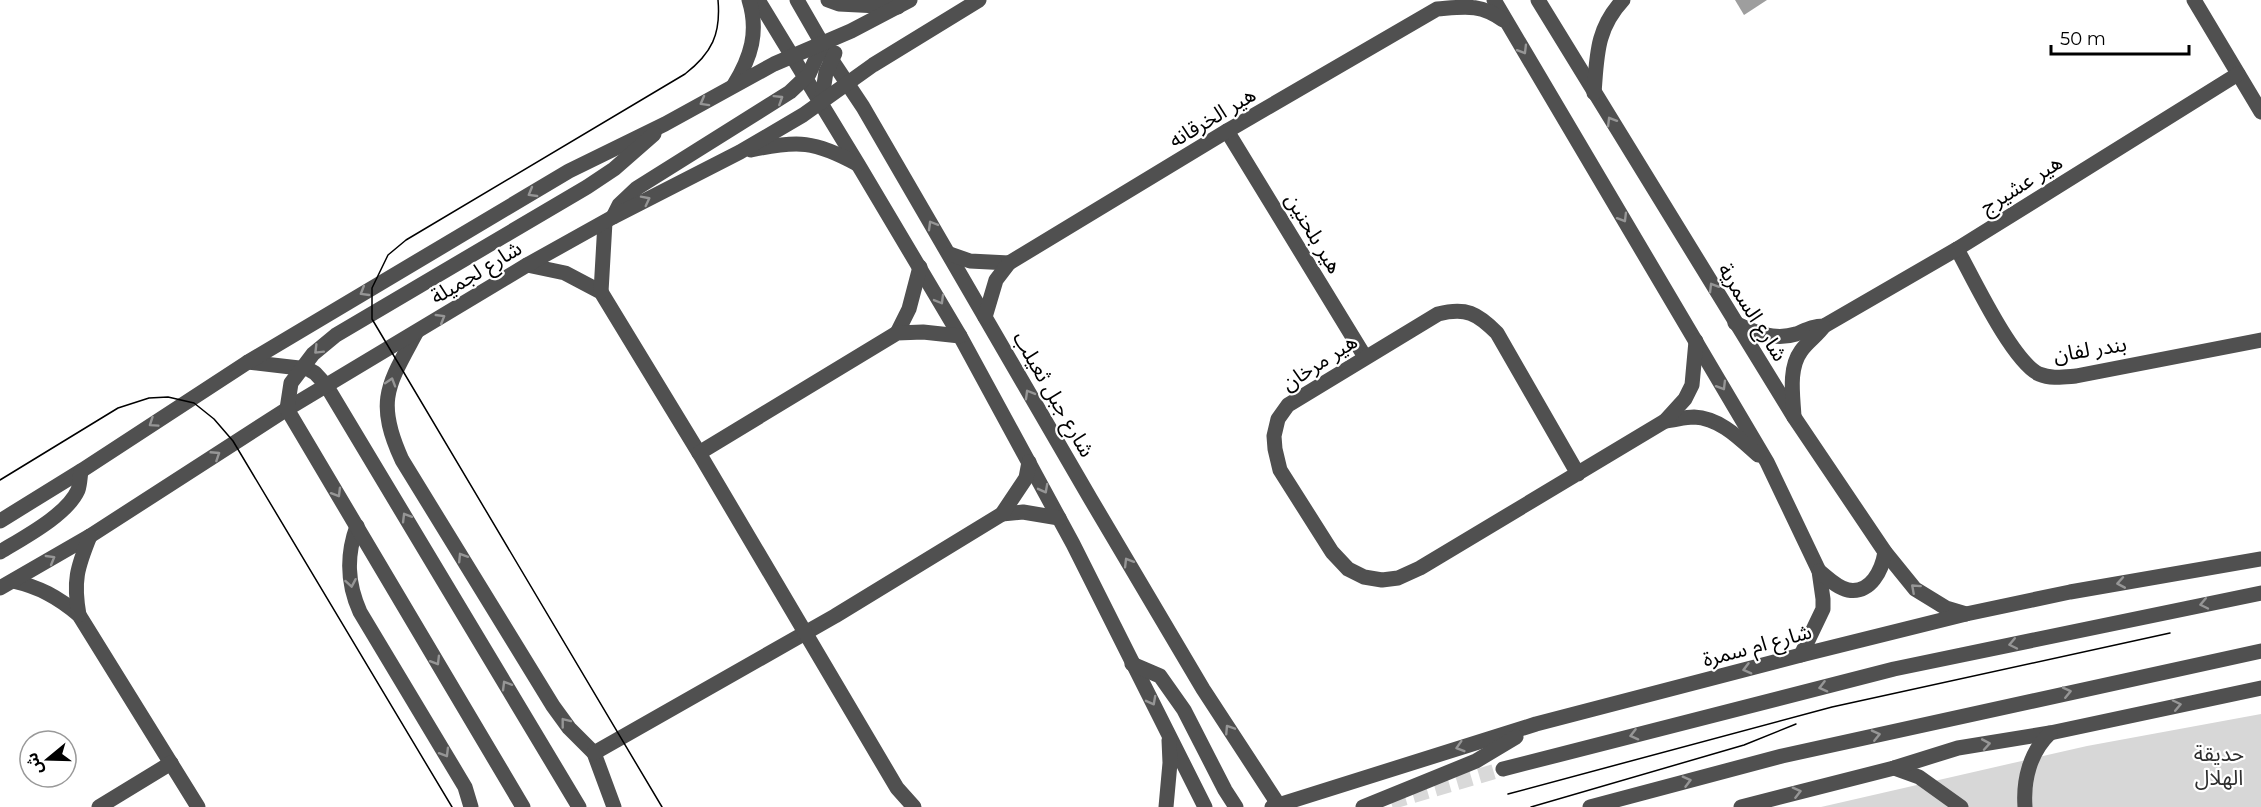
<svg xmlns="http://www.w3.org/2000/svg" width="2261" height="807" font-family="Montserrat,'Noto Sans Arabic',sans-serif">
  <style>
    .green { fill: #d7d7d7 }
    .water { fill: #9e9e9e }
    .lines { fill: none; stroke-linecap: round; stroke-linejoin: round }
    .minor-tunnel { stroke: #d9d9d9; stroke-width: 15; stroke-dasharray: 15 8; stroke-linecap: butt }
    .minor { stroke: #505050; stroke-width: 15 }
    .tram { stroke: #000; stroke-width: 1.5 }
    .oneway { stroke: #969696 }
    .labels { text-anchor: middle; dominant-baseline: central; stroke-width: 4.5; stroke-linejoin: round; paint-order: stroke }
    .street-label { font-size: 21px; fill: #000; stroke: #fff }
    .park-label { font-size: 21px; fill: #2e2e2e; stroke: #fff }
  </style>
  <rect width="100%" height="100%" fill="#fff"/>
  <path class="green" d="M 2261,714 L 2261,807 L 1821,807 L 2087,746 Z"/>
  <path class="water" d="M 1735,0 L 1767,0 L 1744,15 Z"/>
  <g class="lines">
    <path class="minor-tunnel" d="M 1391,802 L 1503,769"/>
    <g class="minor">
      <path d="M 758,0 L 859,166 L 960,336 L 1073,544 L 1205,807"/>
      <path d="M 797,0 L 831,59 L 863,107 L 1090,498 L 1203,689 L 1280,807"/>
      <path d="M 828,0 L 839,4 L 898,7"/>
      <path d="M 1494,0 L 1767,462 L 1819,571 L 1823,599 L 1823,609 L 1801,655"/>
      <path d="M 1538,0 L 1794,417 L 1885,552 L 1915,589 L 1946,608 L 1966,614"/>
      <path d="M 2194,0 L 2261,112"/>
      <path d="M 734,85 C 751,57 759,32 749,0"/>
      <path d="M 1594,93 C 1597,56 1596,29 1623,0"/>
      <path d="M 821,104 L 826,72 L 835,53"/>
      <path d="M 1227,131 L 1365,357"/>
      <path d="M 751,150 C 798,140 815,141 857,164"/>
      <path d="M 613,217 L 619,205 L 637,188 L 790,92 L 809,74 L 823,43"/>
      <path d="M 1957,249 C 1973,278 2012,361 2039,374 C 2051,379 2063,377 2076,376 L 2261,340"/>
      <path d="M 950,254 L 970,261 L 1009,263"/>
      <path d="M 527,265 L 565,273 L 601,292 L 699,453"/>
      <path d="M 601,292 L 605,222"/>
      <path d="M 985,317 L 996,280 L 1009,263 L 1227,131 L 1437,9 C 1463,7 1480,3 1503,20"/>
      <path d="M 1735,323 C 1754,332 1774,341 1796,334 C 1806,330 1812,326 1824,326 L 1957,249 L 2238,74"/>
      <path d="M 416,333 C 388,385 375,401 402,460 L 553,706 L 569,728 L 594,753 L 614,807"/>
      <path d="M 897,333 L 909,309 L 920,267"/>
      <path d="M 248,362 L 308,369 L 315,373 L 326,385 L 579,807"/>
      <path d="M 1794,417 C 1793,396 1788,369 1801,351 C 1808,341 1817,336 1824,326"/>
      <path d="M 1665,421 C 1675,420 1685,417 1694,417 C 1720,418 1740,439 1758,455"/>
      <path d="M 1578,474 L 1497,333 C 1477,313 1466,307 1438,314 L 1288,405 L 1278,419 L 1274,436 L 1275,449 L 1280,470 L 1332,552 L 1348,569 L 1364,577 L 1382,580 L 1398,578 L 1420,568 L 1665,421 L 1685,399 L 1692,385 L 1696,341"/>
      <path d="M 1002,514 L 1023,512 L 1059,518"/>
      <path d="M 0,521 L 81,471 L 248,362 L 569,171 L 665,124 L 774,64 L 851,31 L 910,0"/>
      <path d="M 357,526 C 346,556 347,583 360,612 L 465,787 L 471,807"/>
      <path d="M 0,552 C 23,538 67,515 78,490 C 80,484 80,477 81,471"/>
      <path d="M 1819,571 C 1828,578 1837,588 1848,590 C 1871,594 1882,570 1885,552"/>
      <path d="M 13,581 C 39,587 58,597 79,615 L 198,807"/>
      <path d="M 0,588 L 90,536 L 287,409 L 527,265 L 613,217 L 740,152 L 803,115 L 873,65 L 979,0"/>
      <path d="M 79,615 C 73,581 77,568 90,536"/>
      <path d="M 1132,664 L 1160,676 L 1184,710 L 1225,790 L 1236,807"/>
      <path d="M 594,753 L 835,616 L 1002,514 L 1026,478 L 1029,462"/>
      <path d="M 1894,768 L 1919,777 L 1961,807"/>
      <path d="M 1503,769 L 1894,669 L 2261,593"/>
      <path d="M 99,807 L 171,763"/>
      <path d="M 523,807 L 287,409 L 291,383 L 313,354 L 336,335 L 587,187 L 614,169 L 654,134"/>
      <path d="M 914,807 L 897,788 L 699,453 L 897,333 L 923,332 L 960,336"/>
      <path d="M 1166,807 L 1170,763 L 1169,740"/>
      <path d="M 1272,807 L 1536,724 L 1801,655 L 1966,614 L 2070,592 L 2261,559"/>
      <path d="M 1363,807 L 1476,761 L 1516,737"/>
      <path d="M 1590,807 L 1782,756 L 2261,651"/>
      <path d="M 1741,807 L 1894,768 L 1958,748 L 2050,733 L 2261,688"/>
      <path d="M 2025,807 C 2023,780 2030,752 2050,733"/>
    </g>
    <g class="tram">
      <path d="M 0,480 L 118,408 L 149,398 L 168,397 L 194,403 L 214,419 L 233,441 L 452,807"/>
      <path d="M 1508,794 L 1832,707 L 2170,633"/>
      <path d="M 662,807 L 372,319 L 372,288 L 388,255 L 406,240 L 685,74 C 712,53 721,34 718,0"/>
      <path d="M 1531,807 L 1744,745 L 1796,724"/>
    </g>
  </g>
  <defs><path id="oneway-chevron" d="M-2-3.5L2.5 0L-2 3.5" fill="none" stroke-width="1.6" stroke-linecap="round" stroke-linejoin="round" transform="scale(1.5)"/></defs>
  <g class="oneway">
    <use href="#oneway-chevron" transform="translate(1523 50) rotate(59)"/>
    <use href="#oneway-chevron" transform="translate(779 99) rotate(-32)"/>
    <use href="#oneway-chevron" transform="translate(704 102) rotate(151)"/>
    <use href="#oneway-chevron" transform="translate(1611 121) rotate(-121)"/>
    <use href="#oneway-chevron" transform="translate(532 193) rotate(150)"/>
    <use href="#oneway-chevron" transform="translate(646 200) rotate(-27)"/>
    <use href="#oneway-chevron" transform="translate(1623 218) rotate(59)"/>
    <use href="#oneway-chevron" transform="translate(932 225) rotate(-120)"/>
    <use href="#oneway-chevron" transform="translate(1713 287) rotate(-121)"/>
    <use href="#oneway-chevron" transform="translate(364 292) rotate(149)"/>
    <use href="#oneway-chevron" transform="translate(940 300) rotate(60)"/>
    <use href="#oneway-chevron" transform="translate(441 318) rotate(-31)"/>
    <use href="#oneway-chevron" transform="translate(318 350) rotate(135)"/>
    <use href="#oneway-chevron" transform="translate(391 382) rotate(-73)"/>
    <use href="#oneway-chevron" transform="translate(1722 386) rotate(59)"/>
    <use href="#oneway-chevron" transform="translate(1029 394) rotate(-120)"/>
    <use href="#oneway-chevron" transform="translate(153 423) rotate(146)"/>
    <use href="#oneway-chevron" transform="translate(216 455) rotate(-33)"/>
    <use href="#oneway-chevron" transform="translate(1044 489) rotate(62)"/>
    <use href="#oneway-chevron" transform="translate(337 493) rotate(59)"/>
    <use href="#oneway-chevron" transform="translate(406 517) rotate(-121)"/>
    <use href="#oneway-chevron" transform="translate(462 557) rotate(-122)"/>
    <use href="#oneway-chevron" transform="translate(51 559) rotate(-30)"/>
    <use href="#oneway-chevron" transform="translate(1128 562) rotate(-121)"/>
    <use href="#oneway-chevron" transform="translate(351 583) rotate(80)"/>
    <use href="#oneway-chevron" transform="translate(2121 583) rotate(170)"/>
    <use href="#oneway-chevron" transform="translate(1915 588) rotate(-138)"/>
    <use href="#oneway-chevron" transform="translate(2204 604) rotate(168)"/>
    <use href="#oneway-chevron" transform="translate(2013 644) rotate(168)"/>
    <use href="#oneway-chevron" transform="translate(436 661) rotate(59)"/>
    <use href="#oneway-chevron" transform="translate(1747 669) rotate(165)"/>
    <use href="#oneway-chevron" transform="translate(506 685) rotate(-121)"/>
    <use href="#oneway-chevron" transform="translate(1823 687) rotate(166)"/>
    <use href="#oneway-chevron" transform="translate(2067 692) rotate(-13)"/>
    <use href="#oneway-chevron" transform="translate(1152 701) rotate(62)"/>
    <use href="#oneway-chevron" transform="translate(2177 705) rotate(-12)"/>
    <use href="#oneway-chevron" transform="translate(565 722) rotate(-128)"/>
    <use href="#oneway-chevron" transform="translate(1229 729) rotate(-123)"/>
    <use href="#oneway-chevron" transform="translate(1634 735) rotate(166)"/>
    <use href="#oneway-chevron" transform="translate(1876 735) rotate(-13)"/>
    <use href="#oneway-chevron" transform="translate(1986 744) rotate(-10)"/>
    <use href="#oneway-chevron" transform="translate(1460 747) rotate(163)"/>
    <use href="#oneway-chevron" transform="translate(445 753) rotate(59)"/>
    <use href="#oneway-chevron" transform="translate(1687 781) rotate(-15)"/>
    <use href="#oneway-chevron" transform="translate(1797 792) rotate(-14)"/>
  </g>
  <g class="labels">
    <g class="street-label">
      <text transform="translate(1212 117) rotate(-31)">هير الخرقانه</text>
      <text transform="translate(2021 184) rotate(-32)">هير عشيرج</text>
      <text transform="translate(1314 233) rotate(59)">هير بلحنين</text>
      <text transform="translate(476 272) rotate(-31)">شارع لجميلة</text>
      <text transform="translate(1753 312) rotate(58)">شارع السمرية</text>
      <text transform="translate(2090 349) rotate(-9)">بندر لفان</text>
      <text transform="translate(1319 362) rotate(-33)">هير مرخان</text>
      <text transform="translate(1054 394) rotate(60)">شارع جبل ثعيلب</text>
      <text transform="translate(1757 645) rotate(-15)">شارع ام سمرة</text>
    </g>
    <g class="park-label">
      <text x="2219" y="753">حديقة<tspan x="2219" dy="24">الهلال</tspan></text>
    </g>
  </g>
  <g transform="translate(48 759) rotate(251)"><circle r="28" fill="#ffffff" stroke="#999999" stroke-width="1.5"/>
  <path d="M0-4.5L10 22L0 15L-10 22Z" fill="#000000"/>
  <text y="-9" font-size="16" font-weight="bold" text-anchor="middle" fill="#000000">ش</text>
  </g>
  <path d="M2051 45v9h138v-9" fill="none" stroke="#000000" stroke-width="3"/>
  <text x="2060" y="45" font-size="18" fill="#000000" stroke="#ffffff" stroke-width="4.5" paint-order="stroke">50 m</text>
</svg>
